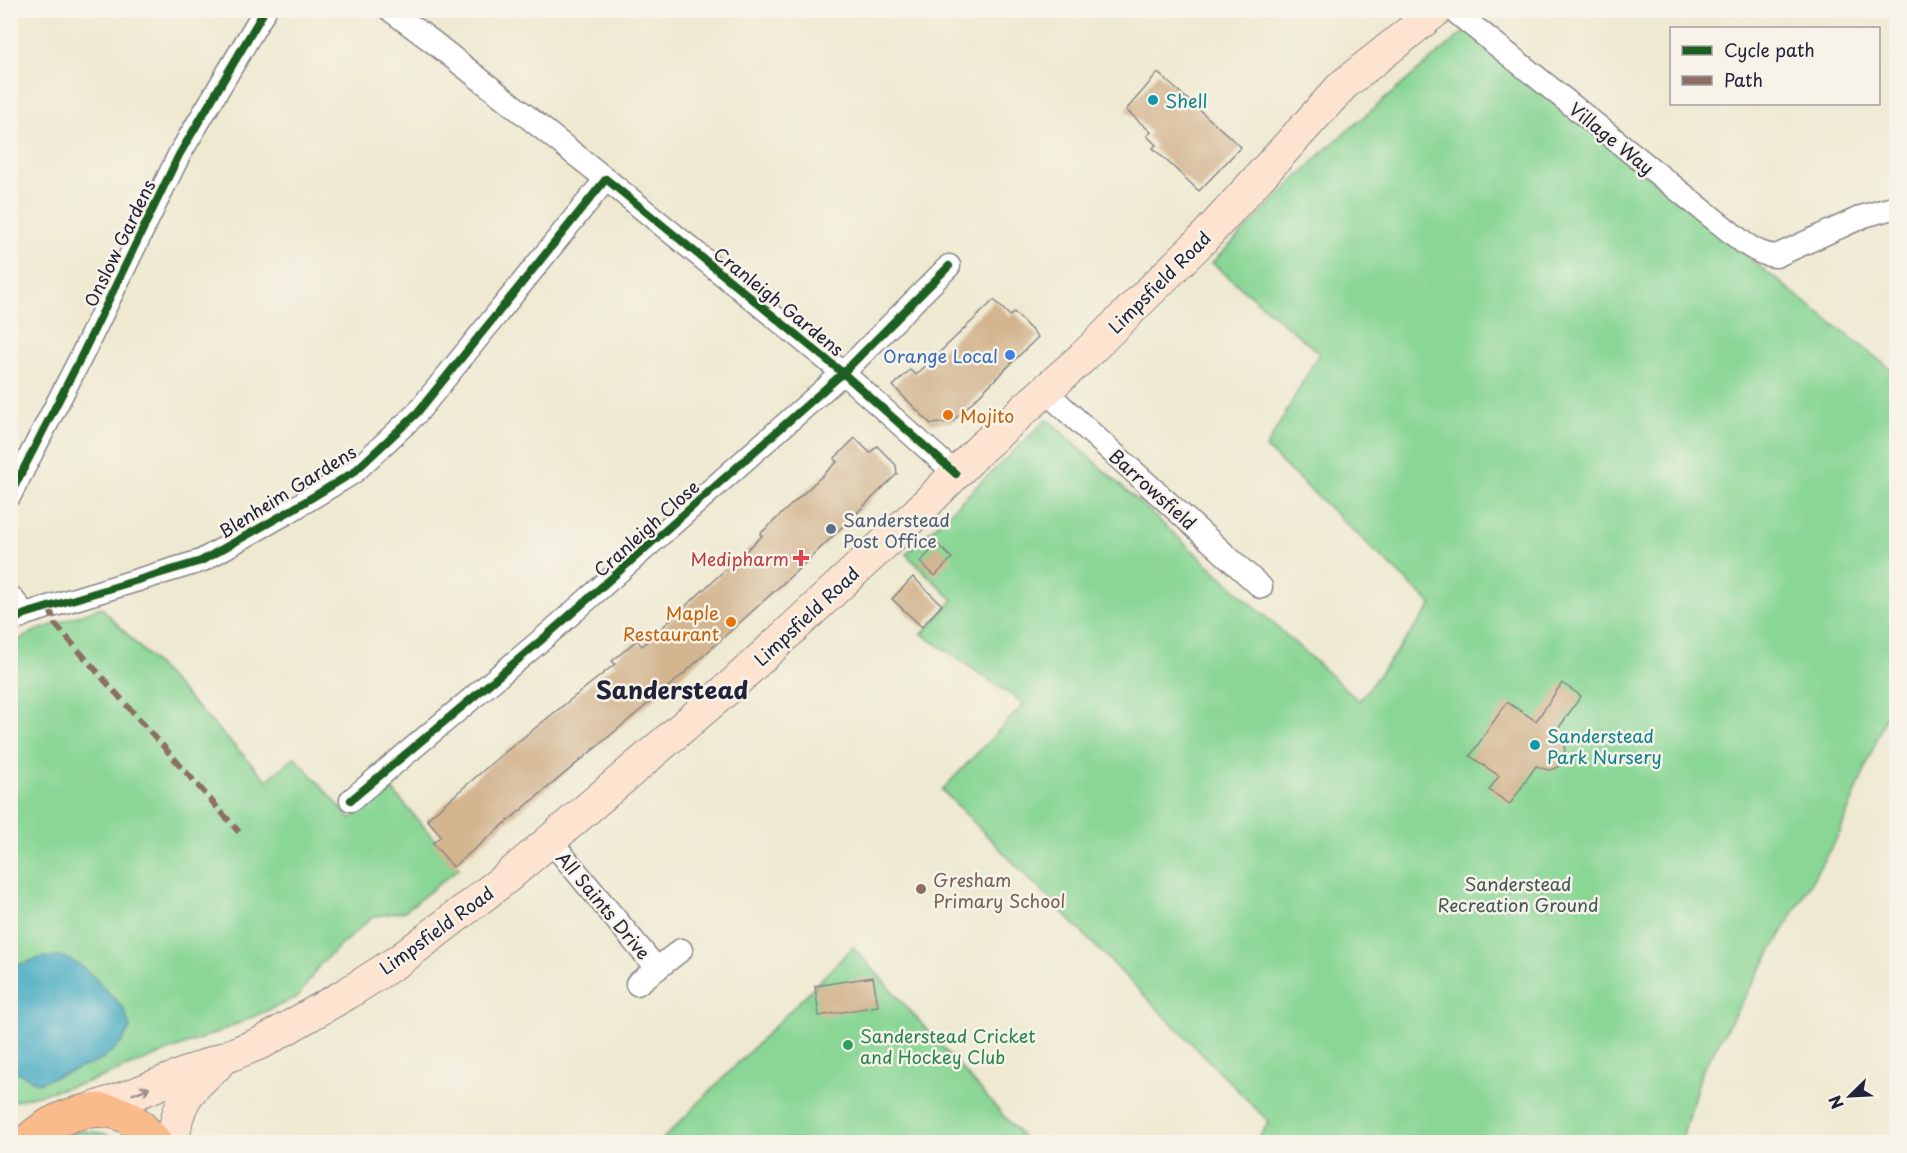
<svg xmlns="http://www.w3.org/2000/svg" width="1907" height="1153" font-family="'Playpen Sans',sans-serif">
  <style>
    .green { fill: #89d695; stroke: #567c68; stroke-width: 1.5 }
    .water { fill: #41a9c1; stroke: #32667e; stroke-width: 1.5 }
    .building { fill: #d3b590 }
    .lines { fill: none; stroke-linecap: round; stroke-linejoin: round }
    .minor-casing { stroke: #888686; stroke-width: 25 }
    .secondary-casing { stroke: #888686; stroke-width: 34 }
    .primary-casing { stroke: #888686; stroke-width: 35 }
    .minor { stroke: #fff; stroke-width: 22 }
    .secondary { stroke: #fde4d1; stroke-width: 32 }
    .primary { stroke: #fabb8b; stroke-width: 33 }
    .quiet { stroke: #8d6e63; stroke-width: 6; stroke-dasharray: 12 6; stroke-linecap: butt }
    .cycleway-casing { stroke: #f7f3e8; stroke-width: 11 }
    .cycleway { stroke: #1b5e20; stroke-width: 8 }
    .oneway { stroke: #9a8d8e }
    .culture-dot { fill: #0f9aa8; stroke: #f7f3e8; stroke-width: 2 }
    .shop-dot { fill: #3f7fe0; stroke: #f7f3e8; stroke-width: 2 }
    .food-dot { fill: #e8710a; stroke: #f7f3e8; stroke-width: 2 }
    .service-dot { fill: #5c6f8a; stroke: #f7f3e8; stroke-width: 2 }
    .health-dot { fill: #e0444e; stroke: #f7f3e8; stroke-width: 2 }
    .education-dot { fill: #8d6e63; stroke: #f7f3e8; stroke-width: 2 }
    .leisure-dot { fill: #2e9e5b; stroke: #f7f3e8; stroke-width: 2 }
    .labels { text-anchor: middle; dominant-baseline: central; stroke-width: 5; stroke-linejoin: round; paint-order: stroke }
    .culture-label { font-size: 18px; fill: #0d838f; stroke: #f7f3e8; text-anchor: start }
    .street-label { font-size: 18px; fill: #22223b; stroke: #f7f3e8 }
    .shop-label { font-size: 18px; fill: #366cbe; stroke: #f7f3e8; text-anchor: end }
    .food-label { font-size: 18px; fill: #c56008; stroke: #f7f3e8; text-anchor: start }
    .service-label { font-size: 18px; fill: #4e5e75; stroke: #f7f3e8; text-anchor: start }
    .health-label { font-size: 18px; fill: #be3a42; stroke: #f7f3e8; text-anchor: end }
    .education-label { font-size: 18px; fill: #785e54; stroke: #f7f3e8; text-anchor: start }
    .park-label { font-size: 18px; fill: #415856; stroke: #f7f3e8 }
    .leisure-label { font-size: 18px; fill: #27864d; stroke: #f7f3e8; text-anchor: start }
    .district-label { font-size: 24px; font-weight: bold; fill: #22223b; stroke: #f7f3e8 }
  </style>
  <rect width="100%" height="100%" fill="#f7f3e8"/>
  <filter id="ink" filterUnits="userSpaceOnUse"><feTurbulence type="fractalNoise" baseFrequency=".0167" numOctaves="2"/><feDisplacementMap in="SourceGraphic" scale="12" xChannelSelector="R" yChannelSelector="G"/><feConvolveMatrix kernelMatrix="1 2 1 2 8 2 1 2 1" color-interpolation-filters="sRGB"/></filter>
  <filter id="wash" filterUnits="userSpaceOnUse"><feTurbulence type="fractalNoise" baseFrequency=".008" numOctaves="4" result="noise"/><feDisplacementMap in="SourceGraphic" scale="24" xChannelSelector="R" yChannelSelector="G"/><feGaussianBlur stdDeviation="1.35" result="paint"/><feColorMatrix in="noise" values="0 0 0 0 0 0 0 0 0 0 0 0 0 0 0 0 0 1.4 0 .05"/><feComposite in="paint" operator="in"/></filter>
  <g filter="url(#wash)">
    <rect width="100%" height="100%" fill="#eee9d0"/>
    <g class="green">
      <path d="M 1466,30 L 1772,276 L 1896,373 L 1896,691 L 1840,832 L 1701,1073 L 1681,1142 L 1256,1142 L 1269,1122 L 942,790 L 1024,704 L 922,634 L 953,600 L 906,554 L 1047,419 L 1359,701 L 1432,605 L 1266,448 L 1319,353 L 1212,263 L 1325,150 Z"/>
      <path d="M 101,607 L 267,780 L 295,757 L 351,819 L 388,785 L 459,868 L 405,911 L 372,917 L 320,964 L 298,997 L 223,1030 L 91,1081 L 11,1102 L 10,645 L 33,632 Z"/>
      <path d="M 853,947 L 1027,1142 L 660,1142 Z"/>
      <path d="M 81,1131 L 102,1133 L 122,1142 L 51,1142 L 62,1136 Z"/>
    </g>
    <path class="water" d="M 44,957 L 64,957 L 81,966 L 95,978 L 124,1009 L 130,1028 L 121,1043 L 102,1060 L 38,1083 L 11,1069 L 10,971 L 17,965 Z"/>
    <g id="blocks">
      <g class="building">
        <path d="M 1158,73 L 1241,147 L 1199,191 L 1153,148 L 1156,145 L 1147,136 L 1151,132 L 1126,110 Z"/>
        <path d="M 994,300 L 1010,316 L 1014,312 L 1038,337 L 952,422 L 931,424 L 893,386 L 910,370 L 916,375 Z"/>
        <path d="M 855,438 L 870,453 L 877,446 L 896,465 L 897,474 L 802,566 L 680,677 L 453,867 L 433,843 L 441,836 L 427,819 L 499,757 L 615,664 L 612,661 L 637,640 L 642,646 L 762,536 L 760,534 L 837,462 L 834,459 Z"/>
        <path d="M 937,544 L 952,558 L 935,576 L 920,562 Z"/>
        <path d="M 913,577 L 942,605 L 922,627 L 892,599 Z"/>
        <path d="M 1562,683 L 1581,696 L 1556,732 L 1564,742 L 1565,755 L 1559,766 L 1554,769 L 1548,770 L 1536,766 L 1510,804 L 1489,790 L 1499,776 L 1470,756 L 1507,702 L 1536,721 Z"/>
        <path d="M 873,977 L 878,1006 L 819,1016 L 815,986 Z"/>
      </g>
    </g>
  </g>
  <g filter="url(#ink)">
    <use href="#blocks" fill-opacity="0" stroke="#888686" stroke-width="1.5"/>
    <g class="lines">
      <defs>
        <g id="minor">
          <path d="M 390,10 L 433,42 L 606,179 L 843,373 L 956,474"/>
          <path d="M 1453,10 L 1744,243 C 1755,250 1763,255 1776,256 L 1864,216 L 1896,207"/>
          <path d="M 1045,391 L 1261,587"/>
          <path d="M 10,495 L 79,361 L 179,155 L 265,10"/>
          <path d="M 10,596 L 25,614"/>
          <path d="M 10,622 L 25,614 L 201,561 L 288,512 L 354,472 L 417,413 L 606,179"/>
          <path d="M 351,800 L 545,637 L 843,373 L 949,266"/>
          <path d="M 550,840 L 657,969"/>
          <path d="M 637,984 L 681,950"/>
        </g>
        <g id="secondary">
          <path d="M 86,1111 L 137,1093 L 263,1042 L 348,993 L 401,959 L 506,878 L 732,685 L 917,513 L 981,448 L 1083,357 L 1202,240 L 1343,85 L 1437,10"/>
          <path d="M 174,1142 C 175,1104 189,1089 217,1065"/>
        </g>
        <path id="primary" d="M 27,1142 C 50,1119 91,1102 123,1115 C 136,1120 146,1132 155,1142"/>
      </defs>
      <use href="#minor" class="minor-casing"/>
      <use href="#secondary" class="secondary-casing"/>
      <use href="#primary" class="primary-casing"/>
      <use href="#minor" class="minor"/>
      <use href="#secondary" class="secondary"/>
      <use href="#primary" class="primary"/>
      <path class="quiet" d="M 49,606 L 55,624 L 239,832"/>
      <defs>
        <g id="cycleway">
          <path d="M 10,495 L 79,361 L 179,155 L 265,10"/>
          <path d="M 10,622 L 25,614 L 201,561 L 288,512 L 354,472 L 417,413 L 606,179 L 843,373 L 956,474"/>
          <path d="M 351,800 L 545,637 L 843,373 L 949,266"/>
        </g>
      </defs>
      <use href="#cycleway" class="cycleway-casing"/>
      <use href="#cycleway" class="cycleway"/>
    </g>
    <defs><path id="oneway-shaft" d="M-6 0H5M1.5-3L5.5 0L1.5 3" fill="none" stroke-width="1.6" stroke-linecap="round" stroke-linejoin="round" transform="scale(1.5)"/></defs>
    <use class="oneway" href="#oneway-shaft" transform="translate(141 1091) rotate(-22)"/>
  </g>
  <g class="culture-dot">
    <circle cx="1153" cy="100" r="6"/>
    <circle cx="1535" cy="745" r="6"/>
  </g>
  <circle class="shop-dot" cx="1010" cy="355" r="6"/>
  <g class="food-dot">
    <circle cx="948" cy="415" r="6"/>
    <circle cx="731" cy="622" r="6"/>
  </g>
  <circle class="service-dot" cx="831" cy="529" r="6"/>
  <path class="health-dot" d="M798 549h6v6h6v6h-6v6h-6v-6h-6v-6h6z"/>
  <circle class="education-dot" cx="921" cy="889" r="6"/>
  <circle class="leisure-dot" cx="848" cy="1045" r="6"/>
  <g class="labels">
    <g class="culture-label">
      <text x="1165" y="100">Shell</text>
      <text x="1547" y="735">Sanderstead<tspan x="1547" dy="21">Park Nursery</tspan></text>
    </g>
    <g class="street-label">
      <text transform="translate(1612 138) rotate(39)">Village Way</text>
      <text transform="translate(119 243) rotate(-64)">Onslow Gardens</text>
      <text transform="translate(1159 282) rotate(-45)">Limpsfield Road</text>
      <text transform="translate(779 301) rotate(39)">Cranleigh Gardens</text>
      <text transform="translate(1153 489) rotate(42)">Barrowsfield</text>
      <text transform="translate(287 491) rotate(-32)">Blenheim Gardens</text>
      <text transform="translate(646 528) rotate(-42)">Cranleigh Close</text>
      <text transform="translate(806 616) rotate(-43)">Limpsfield Road</text>
      <text transform="translate(604 905) rotate(50)">All Saints Drive</text>
      <text transform="translate(436 930) rotate(-36)">Limpsfield Road</text>
    </g>
    <g class="shop-label">
      <text x="998" y="355">Orange Local</text>
    </g>
    <g class="food-label">
      <text x="960" y="415">Mojito</text>
      <text x="719" y="612" text-anchor="end">Maple<tspan x="719" dy="21">Restaurant</tspan></text>
    </g>
    <g class="service-label">
      <text x="843" y="519">Sanderstead<tspan x="843" dy="21">Post Office</tspan></text>
    </g>
    <g class="health-label">
      <text x="789" y="558">Medipharm</text>
    </g>
    <g class="education-label">
      <text x="933" y="879">Gresham<tspan x="933" dy="21">Primary School</tspan></text>
    </g>
    <g class="park-label">
      <text x="1518" y="883">Sanderstead<tspan x="1518" dy="21">Recreation Ground</tspan></text>
    </g>
    <g class="leisure-label">
      <text x="860" y="1035">Sanderstead Cricket<tspan x="860" dy="21">and Hockey Club</tspan></text>
    </g>
    <g class="district-label">
      <text x="672" y="689">Sanderstead</text>
    </g>
  </g>
  <rect width="1907" height="1153" fill="none" stroke="#f7f3e8" stroke-width="36"/>
  <rect x="1670" y="27" width="210" height="78" fill="#f7f3e8" stroke="#a29fa3" stroke-width="1.5"/>
  <rect x="1682" y="46" width="30" height="9" fill="#1b5e20" stroke="#a29fa3" stroke-width="1.5"/>
  <text x="1724" y="57" font-size="18" fill="#22223b">Cycle path</text>
  <rect x="1682" y="76" width="30" height="9" fill="#8d6e63" stroke="#a29fa3" stroke-width="1.5"/>
  <text x="1724" y="87" font-size="18" fill="#22223b">Path</text>
  <g transform="translate(1850 1096) rotate(246)" stroke="#f7f3e8" stroke-width="4.5" paint-order="stroke">
  <path d="M0-4.5L10 22L0 15L-10 22Z" fill="#22223b"/>
  <text y="-9" font-size="16" font-weight="bold" text-anchor="middle" fill="#22223b">N</text>
  </g>
</svg>
